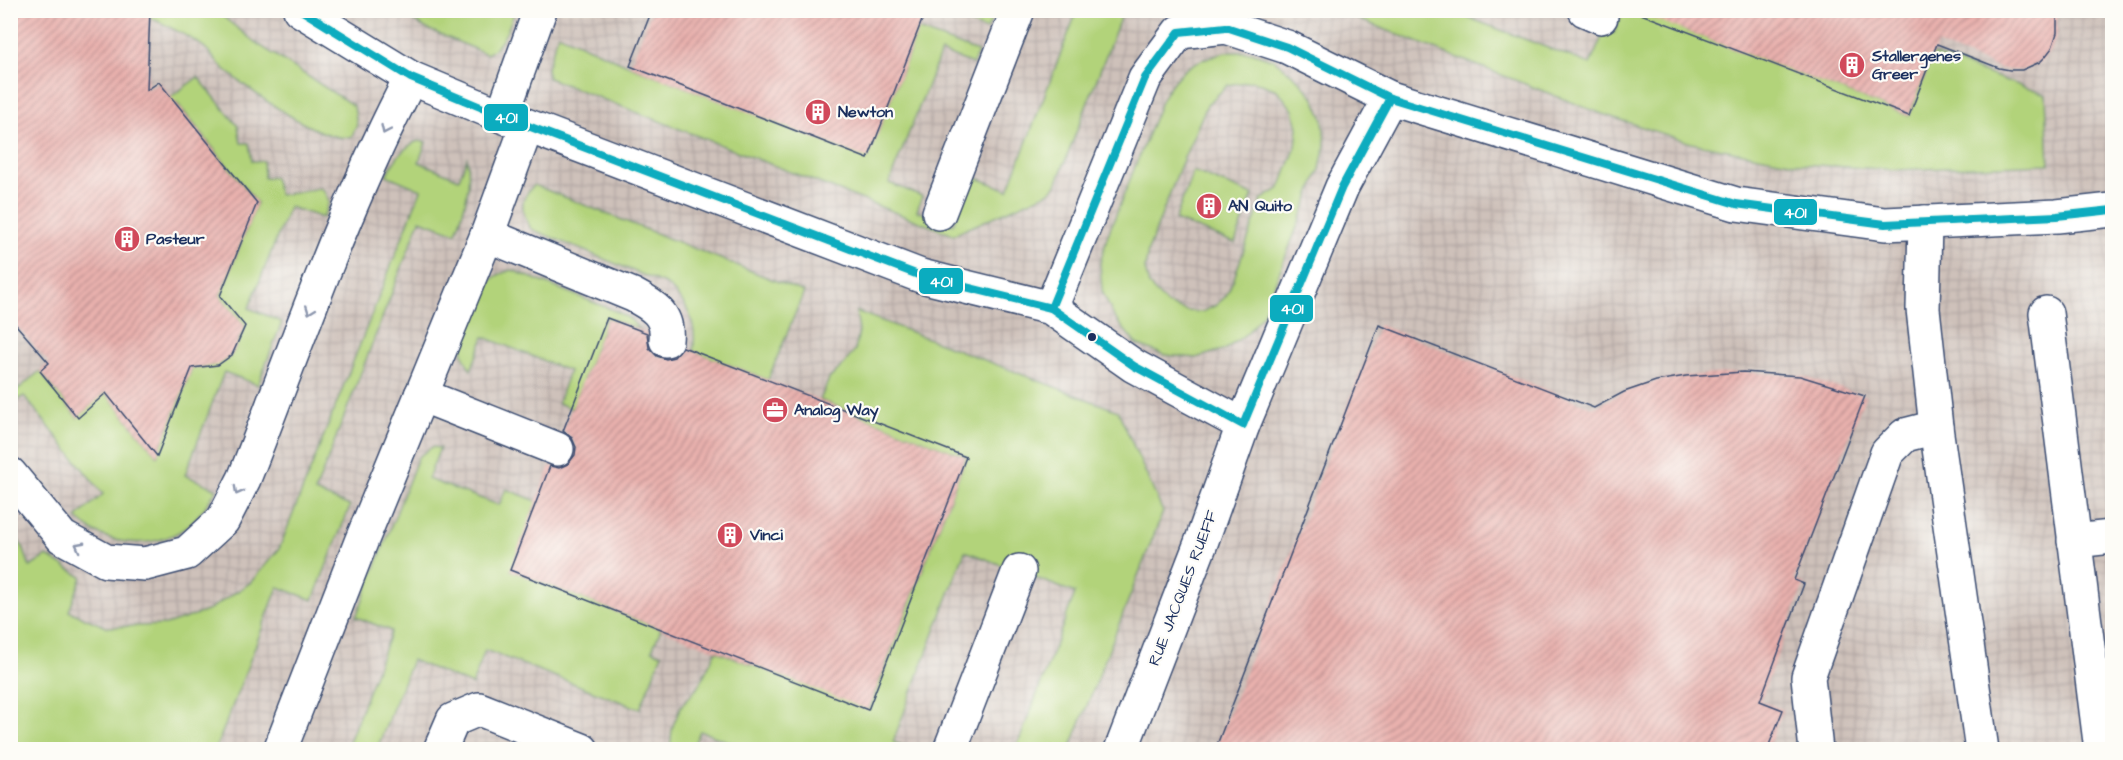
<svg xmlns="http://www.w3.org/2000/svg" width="2123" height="760" font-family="'Architects Daughter',sans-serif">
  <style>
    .industrial { fill: url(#industrial-grid) }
    .grass { fill: #b2d37a; stroke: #66816c; stroke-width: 1.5; fill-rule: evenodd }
    .building { fill: url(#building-hatch) }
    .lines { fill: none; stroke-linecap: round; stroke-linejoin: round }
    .minor-casing { stroke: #3b4c70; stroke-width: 36 }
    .minor { stroke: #fff; stroke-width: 33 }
    .bus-1-casing { stroke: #fdfcf7; stroke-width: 12 }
    .bus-1 { stroke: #0bacbf; stroke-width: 8 }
    .oneway { stroke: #8d97ae }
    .bus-dot { fill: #1b2f5e; stroke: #fdfcf7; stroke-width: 2 }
    .labels { text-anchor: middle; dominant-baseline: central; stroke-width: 4.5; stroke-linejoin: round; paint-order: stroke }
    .poi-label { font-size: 16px; font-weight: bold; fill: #1b2f5e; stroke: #fdfcf7; text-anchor: start }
    .street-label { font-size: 16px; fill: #1b2f5e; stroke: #fdfcf7 }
    .line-badge { stroke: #fdfcf7; stroke-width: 2 }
    .badge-label { font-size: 16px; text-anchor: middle; font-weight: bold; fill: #fff }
  </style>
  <defs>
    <pattern id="industrial-grid" width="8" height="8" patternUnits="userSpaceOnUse" patternTransform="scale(1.5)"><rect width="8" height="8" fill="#cec1ba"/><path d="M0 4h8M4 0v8" fill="none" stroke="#b0a6a2"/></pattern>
    <pattern id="building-hatch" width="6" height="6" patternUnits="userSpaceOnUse" patternTransform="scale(1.5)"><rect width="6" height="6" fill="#e9b1ad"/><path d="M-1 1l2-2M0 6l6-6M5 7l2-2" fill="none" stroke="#bc9090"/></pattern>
  </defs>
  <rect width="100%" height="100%" fill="#fdfcf7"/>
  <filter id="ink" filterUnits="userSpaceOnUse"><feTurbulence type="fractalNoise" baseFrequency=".0167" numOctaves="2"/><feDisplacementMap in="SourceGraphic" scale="12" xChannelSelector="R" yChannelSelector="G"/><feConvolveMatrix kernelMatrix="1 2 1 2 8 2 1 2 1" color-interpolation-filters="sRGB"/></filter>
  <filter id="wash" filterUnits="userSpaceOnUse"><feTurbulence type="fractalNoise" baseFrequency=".008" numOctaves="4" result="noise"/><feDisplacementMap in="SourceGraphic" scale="24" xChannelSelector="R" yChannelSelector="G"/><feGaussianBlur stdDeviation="1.35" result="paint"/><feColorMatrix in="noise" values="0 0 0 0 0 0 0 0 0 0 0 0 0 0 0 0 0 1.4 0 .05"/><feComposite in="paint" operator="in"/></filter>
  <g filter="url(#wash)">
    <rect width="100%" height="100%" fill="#f3edd9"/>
    <path class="industrial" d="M 10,11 L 2112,11 L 2112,749 L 139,749 L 11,584 Z"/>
    <g class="grass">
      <path d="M 144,11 L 216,11 L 256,43 L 354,106 L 357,125 L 352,136 C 326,148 238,83 218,63 C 213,59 211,53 206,49 C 196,39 164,25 150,17 Z"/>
      <path d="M 397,11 L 515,11 C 508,28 504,45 487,54 L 427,29 Z"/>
      <path d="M 935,11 L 980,11 L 993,15 L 987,30 Z"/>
      <path d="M 1077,11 L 1123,11 L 1056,185 L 1050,192 L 953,235 L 548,78 L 547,68 L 558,34 L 630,66 L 868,158 L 918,30 L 978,52 L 973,64 L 941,52 L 889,183 L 922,196 L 917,211 L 953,224 L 972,176 L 1008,190 Z"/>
      <path d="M 1337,11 L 1451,11 L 1590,64 L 1605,30 L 1614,33 L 1623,11 L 1689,11 L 1682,29 L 1909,116 L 1933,54 L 2046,95 L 2049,164 L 1896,170 L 1800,164 L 1691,143 L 1602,114 Z"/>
      <path d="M 1225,52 L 1251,52 L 1274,60 L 1296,77 L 1313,96 L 1323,119 L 1325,145 L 1320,169 L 1263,314 L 1247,333 L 1226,349 L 1196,358 L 1164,355 L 1136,344 L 1114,317 L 1102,291 L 1100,263 L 1107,237 L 1162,99 C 1177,70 1194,60 1225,52 ZM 1253,81 L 1277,90 L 1293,110 L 1298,127 L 1296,146 L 1280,188 L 1262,199 L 1234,278 L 1226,296 L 1216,305 L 1202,312 L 1187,311 L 1167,304 L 1149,285 L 1145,269 L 1148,251 L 1180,167 L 1207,105 L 1228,85 Z"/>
      <path d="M 198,77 L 238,126 L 241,143 L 249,143 L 252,161 L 263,161 L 264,178 L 274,177 L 279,195 L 320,188 L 324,191 L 329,202 L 323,218 L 289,207 L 249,308 L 282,322 L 258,385 L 224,372 L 185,475 L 217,489 C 210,501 202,512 192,522 C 168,545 128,548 99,534 C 91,531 83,524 76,518 L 103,494 L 24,396 L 11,405 L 11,395 L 40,371 L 77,417 L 76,356 L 157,456 L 192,368 C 231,364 230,361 245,326 L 220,296 L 257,203 L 177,103 L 164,102 Z"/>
      <path d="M 418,141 L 426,142 L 419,162 L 459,179 L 467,158 C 472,186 465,207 456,233 L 420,220 L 315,492 L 350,506 L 313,600 L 278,587 L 216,749 L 11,749 L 11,531 L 23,547 L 30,567 L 47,556 L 82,577 L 69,611 L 106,627 L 166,625 L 207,611 L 250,583 L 279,549 L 421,190 L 386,175 C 394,162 402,147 418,141 Z"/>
      <path d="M 1193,171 L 1253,195 L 1235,243 L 1175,220 Z"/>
      <path d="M 534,185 L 804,292 L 768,380 L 693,351 C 698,323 687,303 667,285 L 531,229 C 521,211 518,200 534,185 Z"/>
      <path d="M 512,270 L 618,312 L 630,319 L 639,329 L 607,318 L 572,409 L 558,403 L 569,371 L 484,337 L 471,370 C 466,363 463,356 462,348 C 462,336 482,289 491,280 C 497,274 504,272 512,270 Z"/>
      <path d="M 856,311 L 1118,411 L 1163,512 L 1070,749 L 1016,749 L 1075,593 L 965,551 L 893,742 L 913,749 L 749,749 L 700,731 L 692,749 L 670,750 L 672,728 L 681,706 L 698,687 L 716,651 L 869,709 L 966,457 L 820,400 L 829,379 L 845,363 L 855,350 L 859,331 Z"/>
      <path d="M 432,447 L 440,448 L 428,479 L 499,505 L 506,489 L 537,501 L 511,570 L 661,629 L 652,650 L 662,654 L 640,709 L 485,650 L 472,685 L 412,660 L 377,749 L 346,750 L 391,631 L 356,617 L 418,457 Z"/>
      <path d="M 485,744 L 503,745 L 510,749 L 466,749 Z"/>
    </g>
    <g id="blocks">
      <g class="building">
        <path d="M 10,10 L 150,10 L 147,90 L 159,82 L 257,203 L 220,296 L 245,326 L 232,355 L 218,365 L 192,368 L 157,456 L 106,393 L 78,418 L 40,371 L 49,363 L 10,318 Z"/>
        <path d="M 652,10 L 926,10 L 868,159 L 630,66 Z"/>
        <path d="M 1642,10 L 2057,10 L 2057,33 L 2052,48 L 2045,57 L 2040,62 L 2022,70 L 2010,70 L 1999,68 L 1937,44 L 1909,116 L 1641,14 Z"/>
        <path d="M 607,318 L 647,333 L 649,348 L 657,356 L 666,359 L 674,357 L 683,347 L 966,457 L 868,710 L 510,570 L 550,466 L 559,468 L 568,464 L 575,455 L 576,447 L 572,438 L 563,431 Z"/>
        <path d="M 1379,325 L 1594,408 L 1624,392 L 1656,381 L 1686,376 L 1743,372 L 1800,376 L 1865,396 L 1794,580 L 1804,584 L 1760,701 L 1783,710 L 1767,750 L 1215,750 Z"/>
      </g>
    </g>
  </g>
  <g filter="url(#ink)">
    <use href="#blocks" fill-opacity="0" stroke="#3b4c70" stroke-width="1.5"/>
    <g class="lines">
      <defs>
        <g id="minor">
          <path d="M 300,10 L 411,78 L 502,116 L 921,276 L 1051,308 L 1134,366 L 1243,425"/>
          <path d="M 1585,10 L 1601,17"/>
          <path d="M 502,116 L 540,10"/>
          <path d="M 939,213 L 1018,10"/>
          <path d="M 1925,222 L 1923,309 L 1936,427 L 1982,750"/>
          <path d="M 487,235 L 633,295 C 652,305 669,314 666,340"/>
          <path d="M 1051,308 L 1145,78 L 1179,32 L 1226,27 L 1287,47 L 1390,98 L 1736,204 L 1885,224 L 2057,216 L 2112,210"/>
          <path d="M 2046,313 L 2101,750"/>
          <path d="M 421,395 L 557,449"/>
          <path d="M 10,474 L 62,537 L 106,561 L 145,564 L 187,553 L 223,520 L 244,479 C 297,345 344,205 411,78"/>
          <path d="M 2074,541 L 2112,537"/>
          <path d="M 280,750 L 361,542 L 487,235 L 527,126"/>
          <path d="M 440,750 L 453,720 L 479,709 L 582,750"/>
          <path d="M 950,750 L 1019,571"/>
          <path d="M 1121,750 L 1201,543 L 1243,425 L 1342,187 L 1390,98"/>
          <path d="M 1816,750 L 1808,677 L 1887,453 L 1905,435 L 1936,427"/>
        </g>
      </defs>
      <use href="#minor" class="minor-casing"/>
      <use href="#minor" class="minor"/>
      <defs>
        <g id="bus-1">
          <path d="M 301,10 L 411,78 L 502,116 L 921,276 L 1051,308 L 1134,366 L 1243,425 L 1342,187 L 1390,98"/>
          <path d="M 1051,308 L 1145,78 L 1179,32 L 1226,27 L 1287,47 L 1390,98 L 1736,204 L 1885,224 L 2057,216 L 2112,210"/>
        </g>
      </defs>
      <use href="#bus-1" class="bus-1-casing"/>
      <use href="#bus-1" class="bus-1"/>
    </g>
    <defs><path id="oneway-chevron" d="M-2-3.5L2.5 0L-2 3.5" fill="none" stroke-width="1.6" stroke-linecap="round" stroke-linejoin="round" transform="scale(1.5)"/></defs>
    <g class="oneway">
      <use href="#oneway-chevron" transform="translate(385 130) rotate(115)"/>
      <use href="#oneway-chevron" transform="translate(310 310) rotate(111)"/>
      <use href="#oneway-chevron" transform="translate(238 491) rotate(118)"/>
      <use href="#oneway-chevron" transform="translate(79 546) rotate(-152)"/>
    </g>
  </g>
  <defs>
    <symbol id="building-disc" viewBox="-11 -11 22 22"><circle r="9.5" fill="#d1495b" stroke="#fdfcf7"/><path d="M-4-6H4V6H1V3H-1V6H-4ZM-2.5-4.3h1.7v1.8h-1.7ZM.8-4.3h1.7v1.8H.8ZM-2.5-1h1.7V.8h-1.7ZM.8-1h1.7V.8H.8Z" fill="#fff"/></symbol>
    <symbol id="office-disc" viewBox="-11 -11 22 22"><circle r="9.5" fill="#d1495b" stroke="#fdfcf7"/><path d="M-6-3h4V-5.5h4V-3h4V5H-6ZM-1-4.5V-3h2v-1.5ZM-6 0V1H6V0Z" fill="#fff"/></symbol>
  </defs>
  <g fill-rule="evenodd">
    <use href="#building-disc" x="1837" y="50" width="30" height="30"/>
    <use href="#building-disc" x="803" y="97" width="30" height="30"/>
    <use href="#building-disc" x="1194" y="191" width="30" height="30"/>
    <use href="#building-disc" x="112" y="224" width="30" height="30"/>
    <use href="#office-disc" x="760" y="395" width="30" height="30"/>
    <use href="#building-disc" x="715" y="520" width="30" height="30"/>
  </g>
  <circle class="bus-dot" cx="1092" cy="337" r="5"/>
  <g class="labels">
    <g class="poi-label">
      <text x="1872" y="56">Stallergenes<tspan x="1872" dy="18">Greer</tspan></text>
      <text x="838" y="112">Newton</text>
      <text x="1228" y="206">AN Quito</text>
      <text x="146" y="239">Pasteur</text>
      <text x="794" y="410">Analog Way</text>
      <text x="750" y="535">Vinci</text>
    </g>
    <g class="street-label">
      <text transform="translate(1183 588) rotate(-69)">RUE JACQUES RUEFF</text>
    </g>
  </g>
  <g class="line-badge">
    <rect x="483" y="103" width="46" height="29" rx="6" fill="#0bacbf"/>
    <rect x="1773" y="198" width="45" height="28" rx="6" fill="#0bacbf"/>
    <rect x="918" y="267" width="46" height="28" rx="6" fill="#0bacbf"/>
    <rect x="1269" y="294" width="45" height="29" rx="6" fill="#0bacbf"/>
  </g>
  <g class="badge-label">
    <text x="506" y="123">401</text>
    <text x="1795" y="218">401</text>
    <text x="941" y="287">401</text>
    <text x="1292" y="314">401</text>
  </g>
  <rect width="2123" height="760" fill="none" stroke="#fdfcf7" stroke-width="36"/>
</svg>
